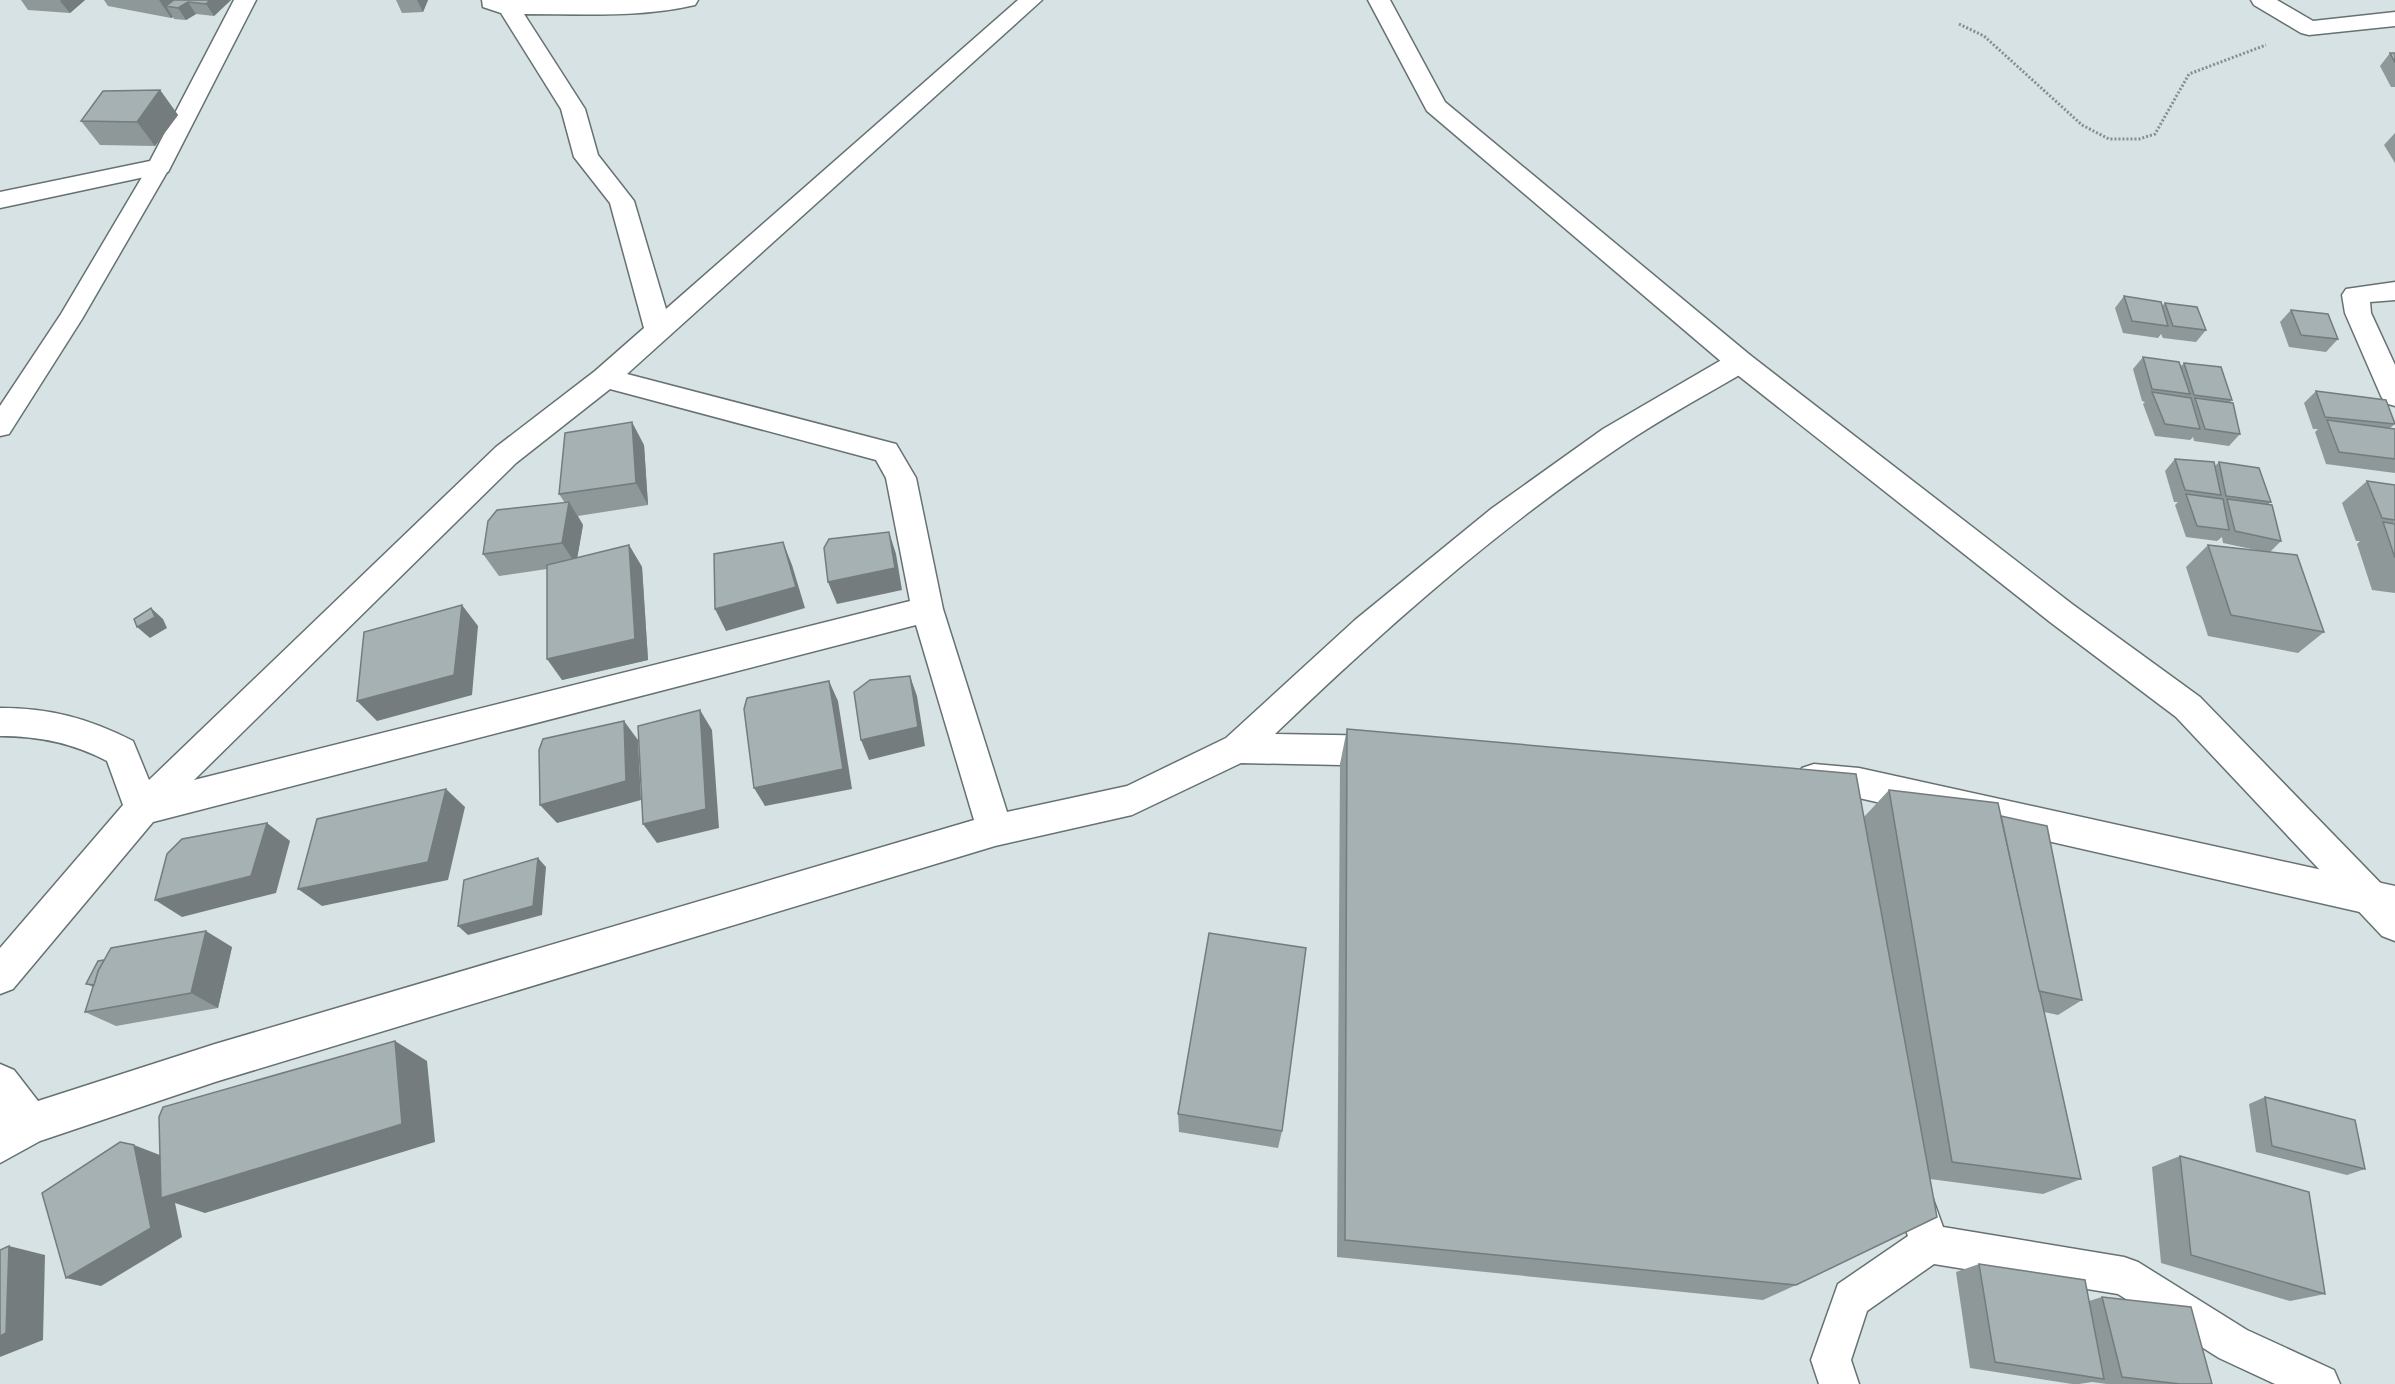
<svg xmlns="http://www.w3.org/2000/svg" width="2395" height="1384" font-family="'Times New Roman',serif">
  <style>
    .lines { fill: none; stroke-linecap: round; stroke-linejoin: round }
    .lane-casing { stroke: #667172; stroke-width: 3 }
    .street-casing { stroke: #667172; stroke-width: 3 }
    .secondary-casing { stroke: #667172; stroke-width: 3 }
    .path { stroke: #858e90; stroke-width: 3; stroke-dasharray: 2 2; stroke-linecap: butt }
    .lane { fill: #fff; fill-rule: evenodd }
    .street { fill: #fff; fill-rule: evenodd }
    .secondary { fill: #fff; fill-rule: evenodd }
    .wall { fill: #8e9899 }
    .shaded-wall { fill: #747c7d }
    .building { fill: #a5b1b2; stroke: #747c7d; stroke-width: 1.5 }
  </style>
  <rect width="100%" height="100%" fill="#d6e2e4"/>
  <g class="lines">
    <defs>
      <g id="lane">
        <path d="M 159,160 L 167,162 L 170,167 L 82,319 L 9,434 L 0,436 L 0,406 L 61,314 L 148,167 L 151,162 Z"/>
        <path d="M 1910,1166 L 1923,1172 L 1943,1227 L 2124,1257 L 2138,1262 L 2247,1330 L 2334,1370 L 2340,1384 L 2275,1384 L 2219,1358 L 2118,1294 L 1934,1264 L 1867,1311 L 1851,1360 L 1859,1384 L 1819,1384 L 1811,1360 L 1838,1284 L 1908,1236 L 1891,1185 L 1897,1172 Z"/>
      </g>
      <g id="street">
        <path d="M 234,0 L 256,0 L 168,172 L 0,208 L 0,192 L 150,161 Z"/>
        <path d="M 482,0 L 698,0 L 695,5 C 639,18 581,14 524,14 L 585,109 L 598,155 L 634,201 L 666,309 L 1018,0 L 1042,0 L 627,374 L 896,444 L 916,478 L 943,609 L 1007,812 L 1127,786 L 1226,738 L 1355,620 L 1491,509 L 1603,429 L 1730,355 L 1740,352 L 1750,355 L 1754,362 L 1750,369 C 1707,394 1662,418 1621,446 C 1496,530 1383,630 1275,734 L 1389,736 L 1401,741 L 1406,751 L 1401,761 L 1389,766 L 1241,763 L 1132,815 L 995,846 L 215,1082 L 40,1141 L 0,1163 L 0,1064 L 14,1070 L 38,1101 L 215,1044 L 974,820 L 916,625 L 153,822 L 13,989 L 0,994 L 0,948 L 123,805 L 107,761 C 73,743 39,736 0,736 L 0,708 C 50,708 88,718 133,741 L 149,780 L 496,447 L 595,371 L 644,328 L 610,203 L 574,157 L 561,109 L 501,13 L 483,7 ZM 610,389 L 876,460 L 886,478 L 910,601 L 194,780 L 516,463 Z"/>
        <path d="M 2251,0 L 2277,0 L 2313,21 L 2395,12 L 2395,26 L 2309,35 L 2301,33 L 2254,5 Z"/>
        <path d="M 2395,282 L 2395,300 L 2370,302 L 2371,313 L 2395,365 L 2395,406 L 2385,403 L 2381,396 L 2345,313 L 2342,295 L 2346,289 Z"/>
        <path d="M 1814,764 L 1859,768 L 2395,886 L 2395,920 L 1859,798 L 1814,794 L 1802,790 L 1797,779 L 1802,768 Z"/>
      </g>
      <path id="secondary" d="M 1368,0 L 1390,0 L 1445,102 L 1750,355 L 2072,604 L 2200,697 L 2395,898 L 2395,941 L 2382,936 L 2176,717 L 2050,622 L 1730,369 L 1427,111 Z"/>
    </defs>
    <use href="#lane" class="lane-casing"/>
    <use href="#street" class="street-casing"/>
    <use href="#secondary" class="secondary-casing"/>
    <path class="path" d="M 1959,24 L 1984,36 L 2082,125 L 2109,139 L 2139,139 L 2155,134 L 2189,74 L 2266,45"/>
    <use href="#lane" class="lane"/>
    <use href="#street" class="street"/>
    <use href="#secondary" class="secondary"/>
  </g>
  <g class="wall">
    <path d="M 21,0 L 85,0 L 70,13 L 28,10 Z"/>
    <path d="M 104,0 L 231,0 L 214,16 L 196,14 L 186,20 L 174,19 L 173,17 L 171,18 L 108,6 Z"/>
    <path d="M 396,0 L 428,0 L 423,12 L 402,13 Z"/>
    <path d="M 2390,53 L 2395,53 L 2395,87 L 2391,87 L 2380,66 Z"/>
    <path d="M 160,90 L 178,115 L 155,146 L 100,145 L 81,121 Z"/>
    <path d="M 2395,133 L 2395,163 L 2384,145 Z"/>
    <path d="M 2124,296 L 2162,306 L 2165,303 L 2206,330 L 2196,342 L 2163,338 L 2161,334 L 2158,338 L 2123,333 L 2115,308 Z"/>
    <path d="M 2291,310 L 2338,339 L 2326,352 L 2289,347 L 2280,322 Z"/>
    <path d="M 2143,357 L 2181,366 L 2184,363 L 2232,400 L 2229,403 L 2240,434 L 2229,446 L 2194,441 L 2193,437 L 2190,440 L 2155,436 L 2143,404 L 2145,402 L 2142,401 L 2133,369 Z"/>
    <path d="M 2316,391 L 2395,424 L 2390,428 L 2395,429 L 2395,473 L 2326,464 L 2315,432 L 2318,429 L 2313,429 L 2304,403 Z"/>
    <path d="M 644,445 L 648,505 L 578,516 L 583,525 L 577,558 L 629,545 L 642,567 L 648,660 L 562,680 L 547,569 L 499,576 L 483,554 L 565,503 L 559,494 Z"/>
    <path d="M 2175,459 L 2215,466 L 2219,462 L 2271,502 L 2267,505 L 2281,541 L 2270,552 L 2324,632 L 2298,653 L 2208,636 L 2186,567 L 2208,545 L 2261,551 L 2223,543 L 2222,537 L 2217,541 L 2186,537 L 2175,505 L 2178,502 L 2174,502 L 2165,471 Z"/>
    <path d="M 2367,481 L 2395,485 L 2395,593 L 2372,590 L 2357,544 L 2360,541 L 2356,541 L 2342,503 Z"/>
    <path d="M 1347,729 L 1864,817 L 1889,790 L 2001,816 L 2082,1000 L 2058,1015 L 2044,1012 L 2081,1179 L 2043,1194 L 1930,1179 L 1796,1285 L 1763,1300 L 1337,1257 L 1340,764 Z"/>
    <path d="M 232,947 L 218,1008 L 116,1026 L 85,1012 L 93,987 L 86,984 Z"/>
    <path d="M 2265,1097 L 2365,1169 L 2347,1175 L 2256,1152 L 2249,1104 Z"/>
    <path d="M 1178,1114 L 1282,1131 L 1278,1148 L 1179,1132 Z"/>
    <path d="M 2180,1156 L 2325,1294 L 2290,1301 L 2161,1263 L 2152,1167 Z"/>
    <path d="M 1979,1264 L 2089,1301 L 2102,1297 L 2212,1384 L 2107,1384 L 2092,1382 L 2079,1384 L 2072,1384 L 1970,1368 L 1956,1272 Z"/>
  </g>
  <g class="shaded-wall">
    <path d="M 61,0 L 85,0 L 70,13 L 60,1 Z"/>
    <path d="M 159,0 L 196,0 L 188,2 L 196,14 L 186,20 L 178,8 L 166,6 L 173,17 L 171,18 Z"/>
    <path d="M 210,0 L 231,0 L 214,16 L 206,4 Z"/>
    <path d="M 417,0 L 428,0 L 423,12 Z"/>
    <path d="M 160,90 L 178,115 L 155,146 L 137,122 Z"/>
    <path d="M 632,422 L 644,445 L 648,505 L 636,483 Z"/>
    <path d="M 569,502 L 583,525 L 576,565 L 562,543 Z"/>
    <path d="M 889,532 L 896,554 L 902,590 L 837,604 L 828,582 Z"/>
    <path d="M 783,542 L 792,565 L 805,608 L 726,631 L 715,609 Z"/>
    <path d="M 629,545 L 642,567 L 648,660 L 562,680 L 547,659 Z"/>
    <path d="M 462,605 L 478,626 L 472,695 L 377,721 L 357,701 Z"/>
    <path d="M 151,608 L 163,619 L 167,628 L 150,638 L 137,627 Z"/>
    <path d="M 910,676 L 917,696 L 925,746 L 869,760 L 861,740 Z"/>
    <path d="M 829,681 L 838,701 L 852,789 L 765,806 L 754,788 Z"/>
    <path d="M 700,710 L 712,730 L 719,828 L 657,843 L 643,824 Z"/>
    <path d="M 624,721 L 638,740 L 641,800 L 557,823 L 540,805 Z"/>
    <path d="M 446,789 L 465,807 L 448,880 L 322,906 L 298,889 Z"/>
    <path d="M 267,823 L 290,841 L 276,893 L 182,917 L 155,900 Z"/>
    <path d="M 538,858 L 546,867 L 542,915 L 468,935 L 458,926 Z"/>
    <path d="M 206,931 L 232,947 L 218,1008 L 191,993 Z"/>
    <path d="M 395,1041 L 427,1061 L 435,1142 L 205,1213 L 175,1203 L 182,1237 L 101,1286 L 66,1278 L 134,1145 L 165,1157 Z"/>
    <path d="M 9,1246 L 45,1255 L 43,1340 L 0,1357 L 0,1336 Z"/>
  </g>
  <g class="building">
    <path d="M 174,0 L 210,0 L 206,4 L 188,2 L 178,8 L 166,6 Z"/>
    <path d="M 2390,53 L 2395,53 L 2395,63 Z"/>
    <path d="M 160,90 L 137,122 L 81,121 L 103,91 Z"/>
    <path d="M 2124,296 L 2161,302 L 2168,326 L 2132,321 Z"/>
    <path d="M 2165,303 L 2197,307 L 2206,330 L 2173,326 Z"/>
    <path d="M 2291,310 L 2328,314 L 2338,339 L 2301,335 Z"/>
    <path d="M 2143,357 L 2179,362 L 2190,394 L 2152,389 Z"/>
    <path d="M 2184,363 L 2221,367 L 2232,400 L 2194,395 Z"/>
    <path d="M 2316,391 L 2386,400 L 2395,424 L 2325,417 Z"/>
    <path d="M 2152,392 L 2191,398 L 2200,429 L 2165,424 Z"/>
    <path d="M 2195,398 L 2233,403 L 2240,434 L 2205,429 Z"/>
    <path d="M 2327,420 L 2395,429 L 2395,459 L 2339,452 Z"/>
    <path d="M 632,422 L 636,483 L 559,494 L 565,433 Z"/>
    <path d="M 2175,459 L 2214,462 L 2221,495 L 2185,490 Z"/>
    <path d="M 2219,462 L 2259,468 L 2271,502 L 2226,496 Z"/>
    <path d="M 2367,481 L 2395,485 L 2395,520 L 2382,518 Z"/>
    <path d="M 2186,494 L 2223,499 L 2229,530 L 2197,526 Z"/>
    <path d="M 2227,499 L 2272,505 L 2281,541 L 2235,531 Z"/>
    <path d="M 569,502 L 562,543 L 483,554 L 488,521 L 497,510 Z"/>
    <path d="M 2383,522 L 2395,524 L 2395,558 Z"/>
    <path d="M 889,532 L 895,568 L 828,582 L 824,548 L 829,539 Z"/>
    <path d="M 783,542 L 796,587 L 715,609 L 714,554 Z"/>
    <path d="M 629,545 L 635,639 L 547,659 L 547,565 Z"/>
    <path d="M 2208,545 L 2297,555 L 2324,632 L 2231,615 Z"/>
    <path d="M 462,605 L 454,675 L 357,701 L 364,632 Z"/>
    <path d="M 151,608 L 155,617 L 137,627 L 134,619 Z"/>
    <path d="M 910,676 L 918,727 L 861,740 L 854,692 L 870,680 Z"/>
    <path d="M 829,681 L 843,769 L 754,788 L 744,709 L 747,698 Z"/>
    <path d="M 700,710 L 706,809 L 643,824 L 638,726 Z"/>
    <path d="M 624,721 L 626,781 L 540,805 L 539,750 L 543,739 Z"/>
    <path d="M 1347,729 L 1856,774 L 1937,1217 L 1796,1285 L 1345,1240 Z"/>
    <path d="M 446,789 L 428,862 L 298,889 L 317,819 Z"/>
    <path d="M 1889,790 L 1998,803 L 2081,1179 L 1952,1162 Z"/>
    <path d="M 2001,816 L 2047,826 L 2082,1000 L 2039,991 Z"/>
    <path d="M 267,823 L 251,876 L 155,900 L 167,854 L 182,839 Z"/>
    <path d="M 538,858 L 533,906 L 458,926 L 464,880 Z"/>
    <path d="M 206,931 L 191,993 L 85,1012 L 98,971 L 111,948 Z"/>
    <path d="M 1209,933 L 1306,948 L 1282,1131 L 1178,1114 Z"/>
    <path d="M 104,960 L 98,971 L 94,985 L 86,984 L 98,961 Z"/>
    <path d="M 395,1041 L 402,1124 L 161,1198 L 159,1117 L 163,1107 Z"/>
    <path d="M 2265,1097 L 2355,1120 L 2365,1169 L 2272,1146 Z"/>
    <path d="M 120,1142 L 134,1145 L 151,1228 L 66,1278 L 42,1193 Z"/>
    <path d="M 2180,1156 L 2309,1192 L 2325,1294 L 2191,1255 Z"/>
    <path d="M 9,1246 L 6,1333 L 0,1336 L 0,1250 Z"/>
    <path d="M 1979,1264 L 2085,1280 L 2104,1379 L 1995,1362 Z"/>
    <path d="M 2102,1297 L 2191,1307 L 2212,1384 L 2180,1384 L 2122,1377 Z"/>
  </g>
</svg>
